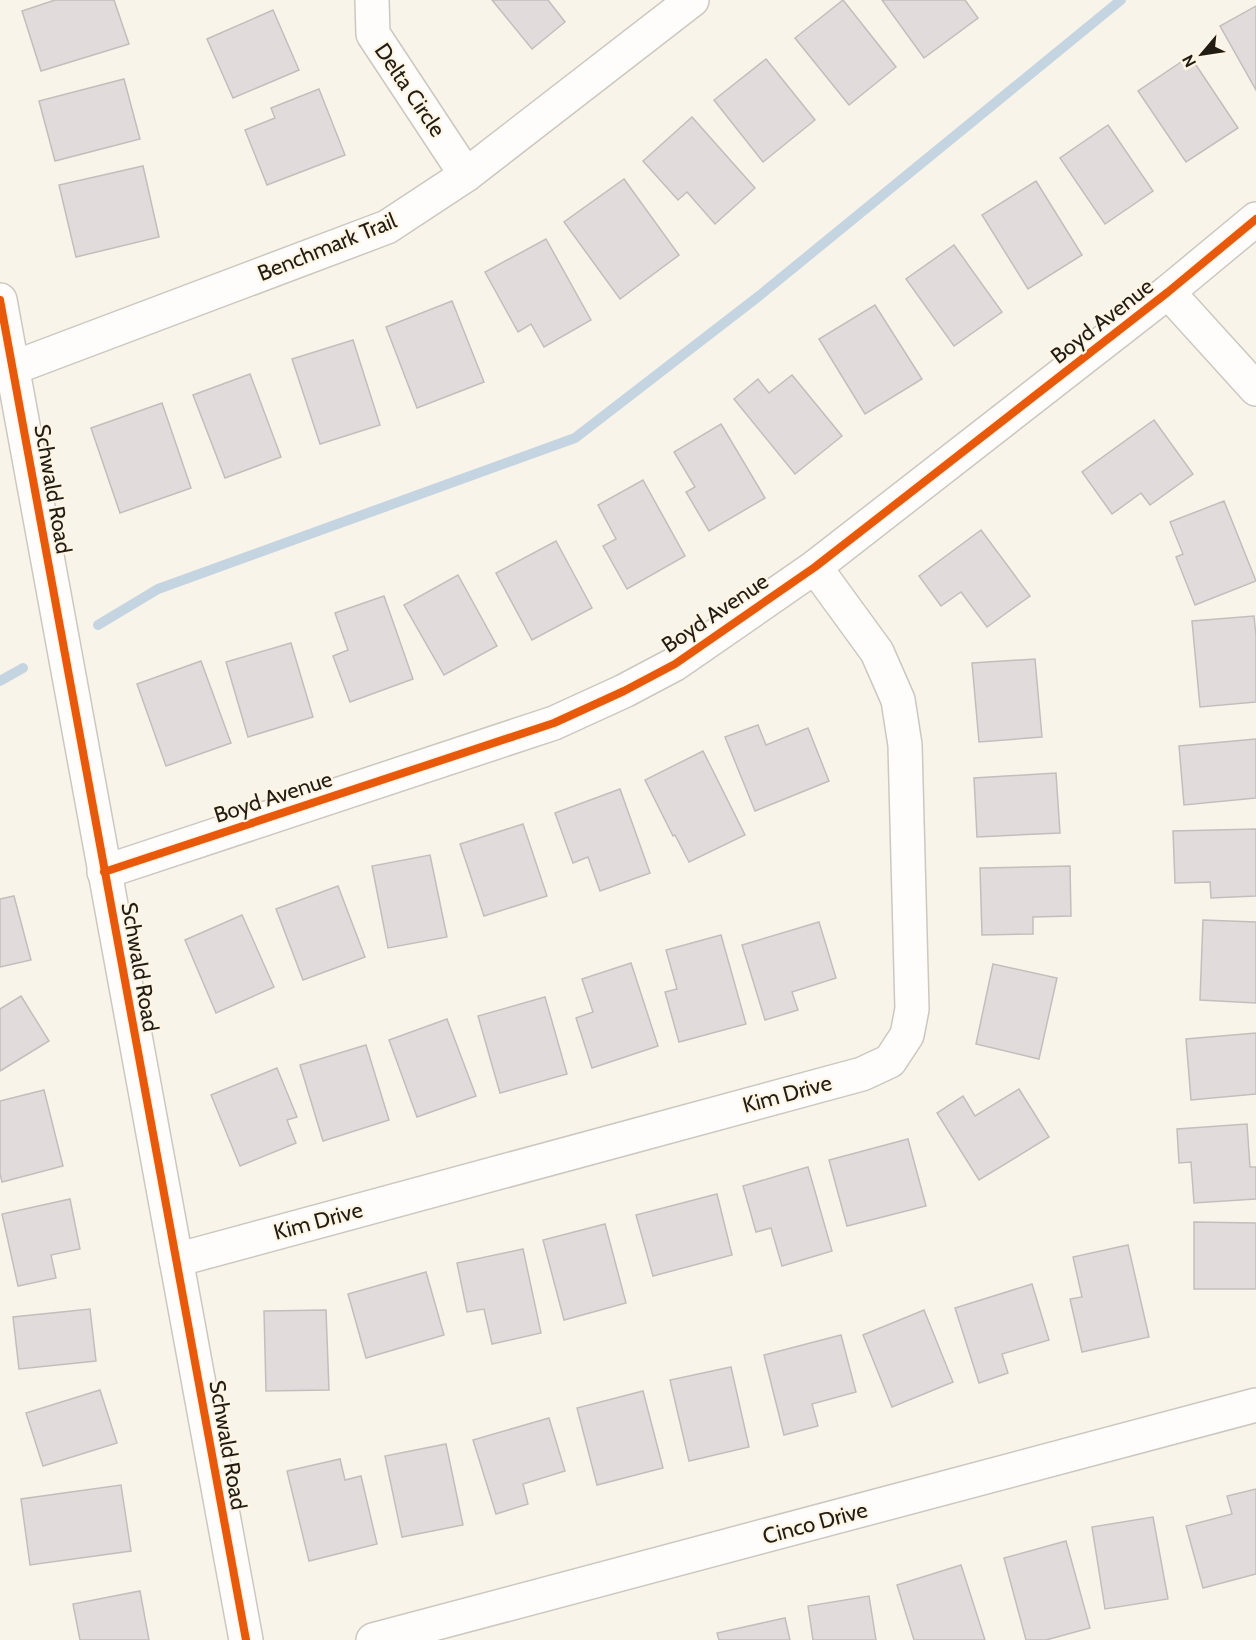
<svg xmlns="http://www.w3.org/2000/svg" width="1256" height="1640" font-family="Cabin,sans-serif">
  <style>
    .lines { fill: none; stroke-linecap: round; stroke-linejoin: round }
    .stream { stroke: #c4d4e1; stroke-width: 10 }
    .building { fill: #e1dbdb; stroke: #c3bebc; stroke-width: 1.5 }
    .street-casing { stroke: #ccc8c0; stroke-width: 36 }
    .street { stroke: #fefdfc; stroke-width: 33 }
    .cycleway-casing { stroke: #fff5e4; stroke-width: 11 }
    .cycleway { stroke: #e8590c; stroke-width: 8 }
    .labels { text-anchor: middle; dominant-baseline: central; stroke-width: 4.5; stroke-linejoin: round; paint-order: stroke }
    .street-label { font-size: 22px; fill: #211d15; stroke: #fff5e4 }
  </style>
  <rect width="100%" height="100%" fill="#f9f4ea"/>
  <g class="lines">
    <g class="stream">
      <path d="M 98,625 L 158,589 L 575,438 L 759,296 L 1121,0"/>
      <path d="M 0,681 L 23,668"/>
    </g>
  </g>
  <g class="building">
    <path d="M 55,0 L 114,0 L 129,44 L 41,71 L 22,11 Z"/>
    <path d="M 492,0 L 548,0 L 565,22 L 532,49 Z"/>
    <path d="M 843,0 L 896,67 L 849,105 L 795,38 Z"/>
    <path d="M 882,0 L 965,0 L 978,18 L 924,58 Z"/>
    <path d="M 1256,6 L 1256,90 L 1220,26 Z"/>
    <path d="M 273,10 L 299,70 L 233,98 L 207,39 Z"/>
    <path d="M 1190,56 L 1238,128 L 1186,162 L 1138,91 Z"/>
    <path d="M 766,59 L 815,120 L 763,162 L 714,100 Z"/>
    <path d="M 124,79 L 140,139 L 55,161 L 39,101 Z"/>
    <path d="M 319,89 L 345,155 L 267,185 L 245,130 L 275,118 L 271,108 Z"/>
    <path d="M 692,117 L 755,188 L 715,224 L 687,192 L 678,200 L 643,161 Z"/>
    <path d="M 1108,125 L 1153,191 L 1105,224 L 1060,158 Z"/>
    <path d="M 143,166 L 159,237 L 76,257 L 59,185 Z"/>
    <path d="M 624,179 L 679,255 L 620,299 L 564,222 Z"/>
    <path d="M 1036,181 L 1082,255 L 1028,289 L 982,215 Z"/>
    <path d="M 546,239 L 591,320 L 544,347 L 531,324 L 518,332 L 485,272 Z"/>
    <path d="M 954,245 L 1002,312 L 954,346 L 906,279 Z"/>
    <path d="M 452,301 L 484,382 L 417,408 L 386,327 Z"/>
    <path d="M 875,305 L 922,379 L 865,414 L 819,339 Z"/>
    <path d="M 353,340 L 380,425 L 320,444 L 292,359 Z"/>
    <path d="M 250,374 L 281,457 L 225,478 L 193,395 Z"/>
    <path d="M 792,375 L 842,436 L 795,474 L 734,399 L 758,379 L 769,393 Z"/>
    <path d="M 162,403 L 191,488 L 120,513 L 91,428 Z"/>
    <path d="M 1154,420 L 1193,474 L 1150,505 L 1141,493 L 1112,514 L 1082,472 Z"/>
    <path d="M 721,424 L 765,498 L 709,531 L 686,492 L 695,487 L 674,452 Z"/>
    <path d="M 643,480 L 685,556 L 627,589 L 603,546 L 616,539 L 598,505 Z"/>
    <path d="M 1224,501 L 1256,581 L 1195,605 L 1176,557 L 1183,554 L 1170,522 Z"/>
    <path d="M 981,530 L 1030,596 L 987,627 L 961,592 L 941,606 L 919,576 Z"/>
    <path d="M 556,541 L 592,608 L 532,640 L 496,573 Z"/>
    <path d="M 458,575 L 497,646 L 444,675 L 404,605 Z"/>
    <path d="M 384,596 L 413,679 L 350,702 L 333,656 L 348,650 L 335,613 Z"/>
    <path d="M 1254,616 L 1256,636 L 1256,702 L 1200,707 L 1192,621 Z"/>
    <path d="M 291,643 L 313,717 L 248,737 L 226,662 Z"/>
    <path d="M 1035,659 L 1042,737 L 979,742 L 972,663 Z"/>
    <path d="M 201,661 L 231,743 L 166,766 L 137,684 Z"/>
    <path d="M 758,725 L 766,745 L 808,728 L 829,781 L 755,811 L 725,737 Z"/>
    <path d="M 1256,739 L 1256,798 L 1184,805 L 1179,746 Z"/>
    <path d="M 703,751 L 745,835 L 689,862 L 675,835 L 673,836 L 645,780 Z"/>
    <path d="M 1056,773 L 1060,833 L 977,837 L 974,778 Z"/>
    <path d="M 620,789 L 650,873 L 600,891 L 588,857 L 573,863 L 555,813 Z"/>
    <path d="M 523,824 L 547,896 L 484,916 L 460,844 Z"/>
    <path d="M 1256,829 L 1256,896 L 1211,898 L 1210,882 L 1175,883 L 1173,831 Z"/>
    <path d="M 430,855 L 447,937 L 388,948 L 372,866 Z"/>
    <path d="M 1070,866 L 1071,916 L 1033,917 L 1033,934 L 982,935 L 980,868 Z"/>
    <path d="M 338,886 L 365,957 L 303,980 L 276,909 Z"/>
    <path d="M 14,896 L 31,960 L 0,967 L 0,899 Z"/>
    <path d="M 242,915 L 274,987 L 216,1013 L 185,940 Z"/>
    <path d="M 1203,920 L 1256,922 L 1256,1003 L 1200,1000 Z"/>
    <path d="M 819,922 L 836,978 L 792,992 L 798,1010 L 765,1020 L 742,945 Z"/>
    <path d="M 721,935 L 746,1024 L 679,1042 L 665,992 L 677,989 L 666,950 Z"/>
    <path d="M 631,963 L 658,1046 L 592,1068 L 576,1018 L 593,1012 L 582,979 Z"/>
    <path d="M 993,964 L 1057,978 L 1039,1059 L 976,1044 Z"/>
    <path d="M 21,996 L 49,1041 L 0,1071 L 0,1009 Z"/>
    <path d="M 545,997 L 567,1074 L 500,1093 L 478,1016 Z"/>
    <path d="M 447,1019 L 476,1096 L 417,1117 L 389,1040 Z"/>
    <path d="M 1256,1033 L 1256,1094 L 1191,1100 L 1186,1039 Z"/>
    <path d="M 366,1045 L 389,1120 L 323,1141 L 300,1065 Z"/>
    <path d="M 277,1068 L 297,1117 L 287,1120 L 296,1143 L 240,1166 L 211,1095 Z"/>
    <path d="M 1019,1089 L 1049,1137 L 979,1180 L 937,1113 L 963,1096 L 975,1116 Z"/>
    <path d="M 44,1090 L 63,1166 L 2,1182 L 0,1174 L 0,1101 Z"/>
    <path d="M 1247,1124 L 1250,1167 L 1256,1167 L 1256,1199 L 1194,1203 L 1191,1162 L 1179,1163 L 1177,1129 Z"/>
    <path d="M 908,1139 L 926,1206 L 847,1226 L 829,1160 Z"/>
    <path d="M 808,1167 L 832,1251 L 782,1266 L 771,1228 L 756,1232 L 743,1186 Z"/>
    <path d="M 717,1194 L 732,1255 L 653,1276 L 636,1215 Z"/>
    <path d="M 70,1199 L 80,1249 L 51,1255 L 56,1278 L 18,1286 L 2,1214 Z"/>
    <path d="M 1194,1222 L 1256,1223 L 1256,1289 L 1194,1289 Z"/>
    <path d="M 605,1224 L 626,1303 L 564,1320 L 543,1240 Z"/>
    <path d="M 1128,1245 L 1149,1337 L 1082,1352 L 1070,1299 L 1082,1297 L 1073,1257 Z"/>
    <path d="M 523,1249 L 541,1333 L 492,1344 L 484,1309 L 467,1312 L 457,1263 Z"/>
    <path d="M 426,1272 L 444,1335 L 366,1358 L 348,1294 Z"/>
    <path d="M 1032,1284 L 1049,1340 L 1002,1354 L 1008,1373 L 979,1383 L 955,1308 Z"/>
    <path d="M 90,1309 L 96,1361 L 19,1369 L 13,1317 Z"/>
    <path d="M 326,1310 L 329,1390 L 266,1391 L 264,1311 Z"/>
    <path d="M 924,1310 L 953,1382 L 892,1407 L 863,1335 Z"/>
    <path d="M 841,1335 L 856,1392 L 812,1404 L 818,1426 L 784,1435 L 764,1355 Z"/>
    <path d="M 731,1367 L 749,1447 L 689,1461 L 670,1380 Z"/>
    <path d="M 100,1390 L 117,1443 L 43,1466 L 26,1413 Z"/>
    <path d="M 643,1391 L 663,1468 L 597,1485 L 577,1408 Z"/>
    <path d="M 549,1418 L 565,1471 L 523,1484 L 528,1504 L 496,1514 L 473,1440 Z"/>
    <path d="M 446,1444 L 463,1525 L 402,1537 L 385,1456 Z"/>
    <path d="M 340,1459 L 345,1480 L 361,1476 L 377,1544 L 309,1561 L 287,1471 Z"/>
    <path d="M 121,1485 L 131,1551 L 30,1565 L 21,1499 Z"/>
    <path d="M 1256,1489 L 1256,1574 L 1203,1588 L 1186,1526 L 1232,1514 L 1227,1496 Z"/>
    <path d="M 1153,1517 L 1168,1599 L 1105,1609 L 1092,1527 Z"/>
    <path d="M 1066,1541 L 1090,1628 L 1046,1640 L 1026,1640 L 1004,1558 Z"/>
    <path d="M 961,1565 L 985,1640 L 914,1640 L 897,1585 Z"/>
    <path d="M 140,1591 L 149,1640 L 80,1640 L 73,1604 Z"/>
    <path d="M 869,1596 L 876,1640 L 813,1640 L 808,1606 Z"/>
    <path d="M 785,1618 L 790,1640 L 719,1640 L 717,1633 Z"/>
  </g>
  <g class="lines">
    <defs>
      <g id="street">
        <path d="M 372,0 L 373,34 L 466,175"/>
        <path d="M 1168,292 L 1256,389"/>
        <path d="M 0,300 L 246,1640"/>
        <path d="M 13,368 L 387,227 L 466,175 L 692,0"/>
        <path d="M 104,872 L 554,723 L 624,691 L 675,664 L 815,567 L 1168,292 L 1256,219"/>
        <path d="M 176,1260 L 862,1074 L 890,1061 L 907,1035 L 912,1009 L 905,745 L 898,700 L 877,652 L 815,567"/>
        <path d="M 373,1640 L 1256,1405"/>
      </g>
    </defs>
    <use href="#street" class="street-casing"/>
    <use href="#street" class="street"/>
    <defs>
      <g id="cycleway">
        <path d="M 0,300 L 246,1640"/>
        <path d="M 104,872 L 554,723 L 624,691 L 675,664 L 815,567 L 1168,292 L 1256,219"/>
      </g>
    </defs>
    <use href="#cycleway" class="cycleway-casing"/>
    <use href="#cycleway" class="cycleway"/>
  </g>
  <g class="labels">
    <g class="street-label">
      <text transform="translate(410 90) rotate(56)">Delta Circle</text>
      <text transform="translate(327 247) rotate(-22)">Benchmark Trail</text>
      <text transform="translate(1102 321) rotate(-38)">Boyd Avenue</text>
      <text transform="translate(53 489) rotate(80)">Schwald Road</text>
      <text transform="translate(715 613) rotate(-34)">Boyd Avenue</text>
      <text transform="translate(273 797) rotate(-18)">Boyd Avenue</text>
      <text transform="translate(140 967) rotate(80)">Schwald Road</text>
      <text transform="translate(787 1094) rotate(-15)">Kim Drive</text>
      <text transform="translate(318 1221) rotate(-15)">Kim Drive</text>
      <text transform="translate(228 1445) rotate(80)">Schwald Road</text>
      <text transform="translate(815 1523) rotate(-15)">Cinco Drive</text>
    </g>
  </g>
  <g transform="translate(1202 54) rotate(241)" stroke="#fff5e4" stroke-width="4.5" paint-order="stroke">
  <path d="M0-4.5L10 22L0 15L-10 22Z" fill="#211d15"/>
  <text y="-9" font-size="16" font-weight="bold" text-anchor="middle" fill="#211d15">N</text>
  </g>
</svg>
